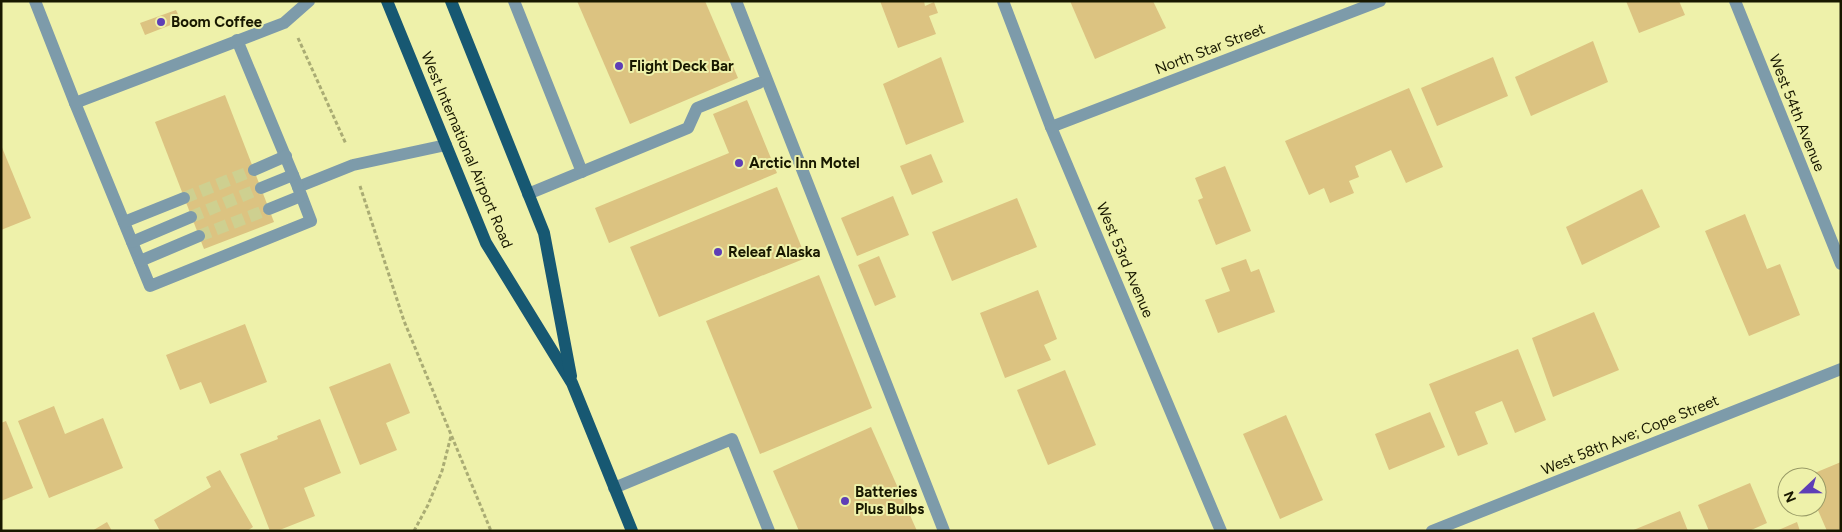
<svg xmlns="http://www.w3.org/2000/svg" width="1842" height="532" font-family="Figtree,sans-serif">
  <style>
    .building { fill: #dcc381 }
    .lines { fill: none; stroke-linecap: round; stroke-linejoin: round }
    .minor-tunnel { stroke: #ced090; stroke-width: 12; stroke-dasharray: 12 6; stroke-linecap: butt }
    .path { stroke: #aaac74; stroke-width: 3; stroke-dasharray: 4 2.5; stroke-linecap: butt }
    .minor { stroke: #7d9baa; stroke-width: 12 }
    .major { stroke: #175872; stroke-width: 12 }
    .poi-dot { fill: #5e3eb6; stroke: #eef1aa; stroke-width: 2 }
    .labels { text-anchor: middle; dominant-baseline: central; stroke-width: 4; stroke-linejoin: round; paint-order: stroke }
    .poi-label { font-size: 15px; font-weight: bold; fill: #181800; stroke: #eef1aa; text-anchor: start }
    .street-label { font-size: 15px; fill: #181800; stroke: #eef1aa }
  </style>
  <rect width="100%" height="100%" fill="#eef1aa"/>
  <g class="building">
    <path d="M 577,1 L 705,1 L 738,78 L 630,124 Z"/>
    <path d="M 880,1 L 924,1 L 925,6 L 934,2 L 938,13 L 929,16 L 936,34 L 898,48 Z"/>
    <path d="M 1070,1 L 1153,1 L 1166,28 L 1095,59 Z"/>
    <path d="M 1626,1 L 1679,1 L 1685,15 L 1639,33 Z"/>
    <path d="M 176,10 L 181,21 L 145,35 L 140,23 Z"/>
    <path d="M 1593,41 L 1608,82 L 1531,116 L 1515,77 Z"/>
    <path d="M 941,57 L 964,122 L 906,145 L 883,84 Z"/>
    <path d="M 1493,57 L 1508,96 L 1437,126 L 1421,88 Z"/>
    <path d="M 1409,88 L 1443,167 L 1406,183 L 1391,150 L 1355,166 L 1359,177 L 1349,181 L 1354,193 L 1330,203 L 1324,188 L 1309,195 L 1285,141 Z"/>
    <path d="M 225,95 L 274,222 L 204,249 L 155,122 Z"/>
    <path d="M 747,100 L 777,173 L 609,243 L 595,208 L 729,153 L 713,114 Z"/>
    <path d="M 1,145 L 31,218 L 1,230 Z"/>
    <path d="M 931,154 L 943,182 L 912,195 L 900,166 Z"/>
    <path d="M 1225,166 L 1251,231 L 1216,245 L 1198,200 L 1203,198 L 1195,178 Z"/>
    <path d="M 777,187 L 806,258 L 659,317 L 630,247 Z"/>
    <path d="M 1642,189 L 1660,227 L 1582,265 L 1566,227 Z"/>
    <path d="M 893,196 L 909,235 L 857,256 L 841,218 Z"/>
    <path d="M 1017,198 L 1037,247 L 952,281 L 932,232 Z"/>
    <path d="M 1745,214 L 1767,269 L 1780,264 L 1800,315 L 1749,336 L 1705,231 Z"/>
    <path d="M 879,256 L 896,297 L 875,306 L 858,265 Z"/>
    <path d="M 1246,259 L 1251,272 L 1259,269 L 1275,312 L 1218,333 L 1205,300 L 1230,291 L 1221,268 Z"/>
    <path d="M 819,275 L 872,408 L 760,454 L 706,321 Z"/>
    <path d="M 1038,290 L 1057,339 L 1044,345 L 1051,360 L 1005,378 L 980,313 Z"/>
    <path d="M 1594,312 L 1619,370 L 1553,397 L 1532,338 Z"/>
    <path d="M 245,324 L 267,382 L 210,404 L 201,382 L 180,390 L 166,355 Z"/>
    <path d="M 1518,349 L 1546,420 L 1515,433 L 1502,401 L 1475,412 L 1488,444 L 1458,456 L 1429,384 Z"/>
    <path d="M 390,363 L 410,413 L 386,423 L 397,450 L 360,465 L 329,387 Z"/>
    <path d="M 1065,370 L 1096,445 L 1048,465 L 1017,390 Z"/>
    <path d="M 54,406 L 65,434 L 103,418 L 123,468 L 49,498 L 18,421 Z"/>
    <path d="M 1430,412 L 1445,447 L 1389,470 L 1375,434 Z"/>
    <path d="M 1286,415 L 1323,500 L 1280,519 L 1243,434 Z"/>
    <path d="M 320,419 L 341,473 L 304,488 L 315,516 L 277,531 L 270,531 L 240,454 L 278,439 L 277,436 Z"/>
    <path d="M 6,421 L 33,488 L 1,501 L 1,423 Z"/>
    <path d="M 871,427 L 917,531 L 799,531 L 773,471 Z"/>
    <path d="M 1841,462 L 1841,531 L 1827,531 L 1817,508 L 1817,477 L 1805,477 Z"/>
    <path d="M 220,470 L 253,527 L 247,531 L 160,531 L 154,520 L 211,487 L 206,477 Z"/>
    <path d="M 1750,483 L 1767,523 L 1749,531 L 1709,531 L 1698,505 Z"/>
    <path d="M 1680,511 L 1688,531 L 1631,531 Z"/>
    <path d="M 107,522 L 112,531 L 92,531 Z"/>
    <path d="M 1797,522 L 1800,531 L 1776,531 Z"/>
  </g>
  <g class="lines">
    <g class="minor-tunnel">
      <path d="M 184,198 L 254,170"/>
      <path d="M 191,217 L 261,188"/>
      <path d="M 199,236 L 269,209"/>
    </g>
    <g class="path">
      <path d="M 298,38 L 346,144"/>
      <path d="M 360,186 L 404,321 L 491,531"/>
      <path d="M 414,531 L 428,505 L 442,471 L 451,436"/>
    </g>
    <g class="minor">
      <path d="M 35,1 L 75,103 L 150,286 L 311,221 L 298,187 L 353,165 L 446,145"/>
      <path d="M 514,1 L 582,172"/>
      <path d="M 736,1 L 944,531"/>
      <path d="M 1003,1 L 1051,127 L 1221,531"/>
      <path d="M 1735,1 L 1841,264"/>
      <path d="M 237,40 L 298,187"/>
      <path d="M 75,103 L 284,23 L 309,1"/>
      <path d="M 1051,127 L 1380,1"/>
      <path d="M 254,170 L 286,156"/>
      <path d="M 261,188 L 293,175"/>
      <path d="M 528,194 L 688,128 L 697,108 L 759,83"/>
      <path d="M 269,209 L 301,196"/>
      <path d="M 124,222 L 184,198"/>
      <path d="M 132,242 L 191,217"/>
      <path d="M 140,261 L 199,236"/>
      <path d="M 614,488 L 732,439 L 769,531"/>
      <path d="M 1432,531 L 1841,369"/>
    </g>
    <g class="major">
      <path d="M 387,1 L 486,243 L 572,383 L 632,531"/>
      <path d="M 451,1 L 544,233 L 571,376"/>
    </g>
  </g>
  <g class="poi-dot">
    <circle cx="161" cy="22" r="5"/>
    <circle cx="619" cy="66" r="5"/>
    <circle cx="739" cy="163" r="5"/>
    <circle cx="718" cy="252" r="5"/>
    <circle cx="845" cy="501" r="5"/>
  </g>
  <g class="labels">
    <g class="poi-label">
      <text x="171" y="22">Boom Coffee</text>
      <text x="629" y="66">Flight Deck Bar</text>
      <text x="749" y="163">Arctic Inn Motel</text>
      <text x="728" y="252">Releaf Alaska</text>
      <text x="855" y="492">Batteries<tspan x="855" dy="17">Plus Bulbs</tspan></text>
    </g>
    <g class="street-label">
      <text transform="translate(1210 49) rotate(-21)">North Star Street</text>
      <text transform="translate(1797 113) rotate(68)">West 54th Avenue</text>
      <text transform="translate(467 150) rotate(67)">West International Airport Road</text>
      <text transform="translate(1125 260) rotate(67)">West 53rd Avenue</text>
      <text transform="translate(1630 435) rotate(-22)">West 58th Ave; Cope Street</text>
    </g>
  </g>
  <rect width="1842" height="532" fill="none" stroke="#181800" stroke-width="5"/>
  <g transform="translate(1802 492) rotate(248)"><circle r="24" fill="#eef1aa" stroke="#989a66"/>
  <path d="M0-4L9 19L0 12L-9 19Z" fill="#5e3eb6"/>
  <text y="-8" font-size="14" font-weight="bold" text-anchor="middle" fill="#181800">N</text>
  </g>
</svg>
